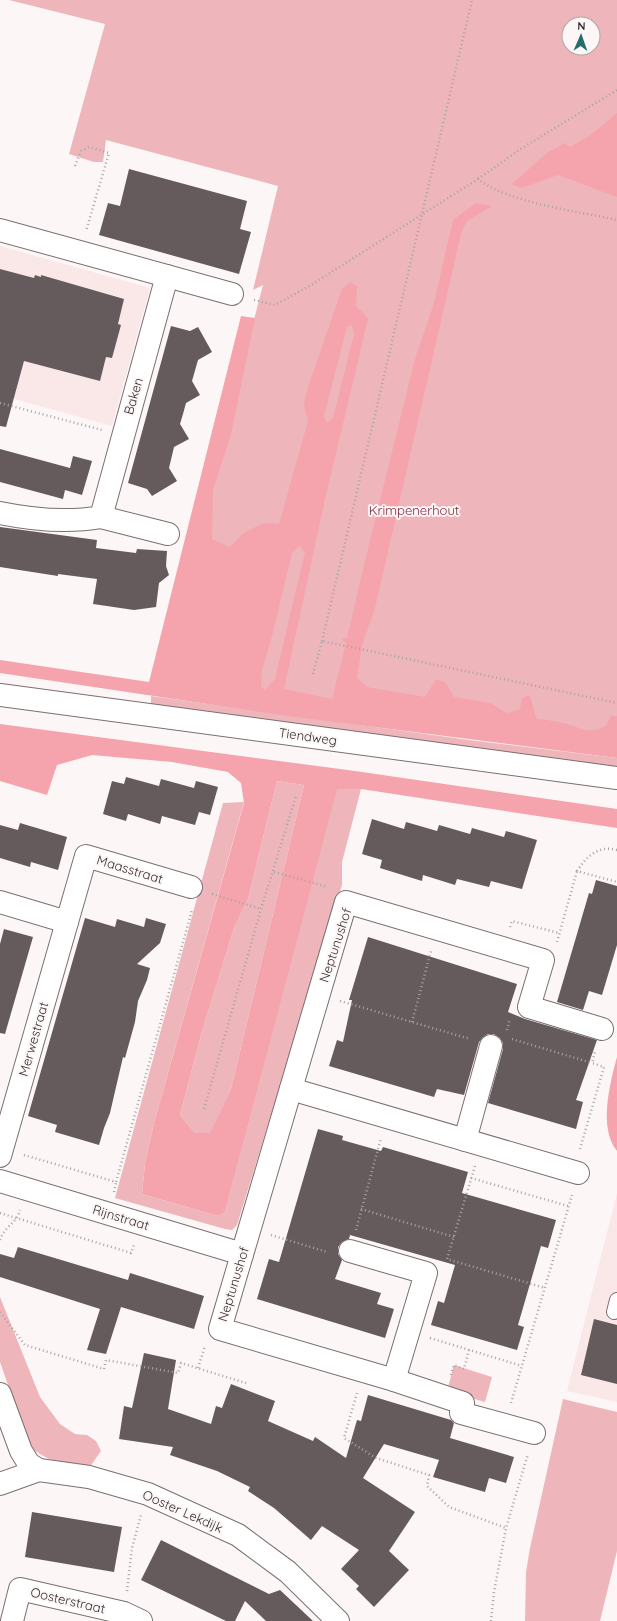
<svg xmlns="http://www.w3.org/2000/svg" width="617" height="1621" font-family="Quicksand,sans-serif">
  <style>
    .built { fill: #fae8e9 }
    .green { fill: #eeb6bb; fill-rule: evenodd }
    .water { fill: #f5a3ac; fill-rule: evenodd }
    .building { fill: #655b5c }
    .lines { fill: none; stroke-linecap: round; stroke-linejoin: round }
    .lane-casing { stroke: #7b6f70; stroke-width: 16 }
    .street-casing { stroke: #7b6f70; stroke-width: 24 }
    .secondary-casing { stroke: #7b6f70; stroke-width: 24 }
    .path { stroke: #a9a3a3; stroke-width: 2.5; stroke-dasharray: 1 3; stroke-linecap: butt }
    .lane { stroke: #fff; stroke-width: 14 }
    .street { stroke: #fff; stroke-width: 22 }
    .secondary { stroke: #fff; stroke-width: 22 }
    .labels { text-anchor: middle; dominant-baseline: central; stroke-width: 4; stroke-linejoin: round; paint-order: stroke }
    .street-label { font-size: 13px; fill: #332e2f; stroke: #fdf6f6 }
    .park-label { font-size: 13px; fill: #7c1e33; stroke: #fdf6f6 }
  </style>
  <rect width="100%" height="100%" fill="#fdf6f6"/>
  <g class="built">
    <path d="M 0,246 L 150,288 L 112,426 L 0,395 Z"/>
    <path d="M 617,1193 L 617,1402 L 567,1391 Z"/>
  </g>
  <g class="green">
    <path d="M 9,0 L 617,0 L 617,735 L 158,689 L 263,285 L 253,290 L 278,186 L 106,140 L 103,162 L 94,162 L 69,154 L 105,24 ZM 569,24 L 593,24 L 593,48 L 569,48 Z"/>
    <path d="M 151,696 L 469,740 L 617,758 L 617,770 L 151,708 Z"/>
    <path d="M 277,781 L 304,785 L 231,1089 L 210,1134 L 195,1133 L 180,1115 L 201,1035 L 234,928 L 248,899 Z"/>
    <path d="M 336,789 L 361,789 L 342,862 L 342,885 L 237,1225 L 232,1230 L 225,1229 L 115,1198 L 223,803 L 244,802 L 154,1123 L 145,1163 L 142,1194 L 218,1216 L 225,1212 Z"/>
    <path d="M 0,1297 L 40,1397 L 60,1424 L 75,1434 L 87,1435 L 96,1441 L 101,1451 L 89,1468 L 49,1459 L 35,1451 L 27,1439 L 0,1362 Z"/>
    <path d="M 454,1365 L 492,1377 L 485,1402 L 447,1391 Z"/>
    <path d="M 563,1399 L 617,1412 L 617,1551 L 600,1621 L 525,1621 L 526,1572 L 530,1548 Z"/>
  </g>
  <g class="water">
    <path d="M 617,113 L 617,197 L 558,175 L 521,188 L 512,184 L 548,152 L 565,143 L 570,147 L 589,136 Z"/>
    <path d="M 476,203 L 492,206 L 467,221 L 461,234 L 375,608 L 362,645 L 357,678 L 367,687 L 425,697 L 436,679 L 446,683 L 454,697 L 490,703 L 507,713 L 519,710 L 523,698 L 529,695 C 534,703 532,712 538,719 C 547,720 557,721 567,724 C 585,729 586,735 606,726 L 611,716 L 617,716 L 617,758 L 288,716 L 0,673 L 0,660 L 149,682 L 241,316 L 255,318 L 231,434 L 213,490 L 212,539 L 230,547 L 242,534 L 263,523 L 279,524 L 308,421 L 304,405 L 306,393 L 342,289 L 350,282 L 357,286 L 356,307 L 363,312 L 368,319 L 323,508 L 284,689 L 332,699 L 346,643 L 341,639 L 347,638 L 364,565 L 415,359 L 434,303 L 453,220 ZM 352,325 L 354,334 L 333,418 L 327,423 L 324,416 L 347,327 ZM 299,546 L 305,552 L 275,679 L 265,690 L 261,686 L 262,670 L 272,636 L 292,553 Z"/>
    <path d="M 0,724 L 355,771 L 617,809 L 617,828 L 361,789 L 337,789 L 225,1212 L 218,1216 L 142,1194 L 145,1163 L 154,1123 L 244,803 L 241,783 L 228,772 L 172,762 L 92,755 L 57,765 L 47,795 L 0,781 ZM 277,781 L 304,785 L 231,1089 L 210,1133 L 195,1133 L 180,1115 L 201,1035 L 234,928 L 248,899 Z"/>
    <path d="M 617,1057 L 617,1151 C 598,1128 610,1083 617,1057 Z"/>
  </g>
  <g class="building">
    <path d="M 129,169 L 247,201 L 240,229 L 251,232 L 239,274 L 99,235 L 108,203 L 120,206 Z"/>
    <path d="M 0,269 L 34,278 L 35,275 L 41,277 L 41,275 L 124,299 L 118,324 L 121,325 L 112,358 L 106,357 L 100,381 L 24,361 L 6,427 L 0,426 Z"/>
    <path d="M 171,326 L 190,331 L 198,327 L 212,352 L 198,360 L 192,381 L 200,395 L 186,403 L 183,414 L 180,424 L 189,439 L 174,447 L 169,468 L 177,481 L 152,496 L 147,489 L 128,483 Z"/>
    <path d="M 0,449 L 70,468 L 73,456 L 92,461 L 82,495 L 65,490 L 63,499 L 0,482 Z"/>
    <path d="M 0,527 L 97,540 L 96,548 L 136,553 L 137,549 L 167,551 L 166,566 L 169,575 L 159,583 L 156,607 L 134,610 L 93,604 L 97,579 L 58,574 L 58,576 L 0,567 Z"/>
    <path d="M 126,777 L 159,786 L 161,779 L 194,788 L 196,781 L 218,787 L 210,815 L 199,812 L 195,825 L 162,816 L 160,824 L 128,814 L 126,821 L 103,814 L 112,781 L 124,784 Z"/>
    <path d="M 372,819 L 404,829 L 406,822 L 437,831 L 439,825 L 470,834 L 472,828 L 504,837 L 506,831 L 537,840 L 522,889 L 491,881 L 489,887 L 457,879 L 455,885 L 423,875 L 422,881 L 380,868 L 382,860 L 362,854 Z"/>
    <path d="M 20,823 L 67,837 L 58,870 L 31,862 L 30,867 L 0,858 L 0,825 L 18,830 Z"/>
    <path d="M 596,880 L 617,886 L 617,945 L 602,995 L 589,991 L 583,1010 L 557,1002 L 589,893 L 592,894 Z"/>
    <path d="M 85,918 L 115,927 L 117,919 L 144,927 L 146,918 L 166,924 L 160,943 L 137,964 L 150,968 L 147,980 L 138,1001 L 135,1022 L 125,1058 L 123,1057 L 110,1113 L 104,1128 L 99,1145 L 55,1132 L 57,1125 L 28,1116 Z"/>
    <path d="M 4,929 L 33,937 L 5,1034 L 0,1033 L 0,944 Z"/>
    <path d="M 368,937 L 517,984 L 508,1012 L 525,1019 L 597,1040 L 576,1100 L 583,1102 L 576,1129 L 488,1103 L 503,1049 L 503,1043 L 500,1038 L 494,1034 L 488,1034 L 483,1037 L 479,1042 L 464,1095 L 437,1089 L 434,1097 L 329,1066 L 337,1040 L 343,1042 L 352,1000 L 349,1000 Z"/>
    <path d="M 318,1129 L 343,1136 L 342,1140 L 381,1151 L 383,1147 L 468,1172 L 462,1193 L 556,1220 L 548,1248 L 541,1246 L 518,1325 L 524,1327 L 517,1350 L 431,1325 L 438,1301 L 444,1303 L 455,1265 L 350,1235 L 349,1239 L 342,1242 L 338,1247 L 338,1254 L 342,1260 L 335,1279 L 381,1293 L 377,1304 L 394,1309 L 385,1338 L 257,1299 L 269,1259 L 279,1262 Z"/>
    <path d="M 18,1247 L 128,1280 L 130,1273 L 204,1296 L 194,1329 L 121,1307 L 106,1354 L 87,1350 L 100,1309 L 0,1277 L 0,1254 L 14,1258 Z"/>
    <path d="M 594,1319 L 617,1325 L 617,1384 L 581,1375 Z"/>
    <path d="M 144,1353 L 176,1360 L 168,1409 L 211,1424 L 216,1406 L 222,1408 L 231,1384 L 275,1401 L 268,1421 L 313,1441 L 315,1437 L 346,1458 L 357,1420 L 361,1421 L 368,1395 L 451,1420 L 454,1423 L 450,1438 L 514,1457 L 506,1483 L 489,1478 L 485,1492 L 433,1477 L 439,1460 L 384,1444 L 363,1478 L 415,1512 L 389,1551 L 409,1570 L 374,1607 L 356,1589 L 359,1586 L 341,1569 L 359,1550 L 322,1526 L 311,1540 L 274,1508 L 248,1491 L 250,1487 L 217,1471 L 170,1455 L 173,1447 L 119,1439 L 124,1406 L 132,1408 Z"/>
    <path d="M 32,1512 L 122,1527 L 114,1572 L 25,1557 Z"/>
    <path d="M 161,1540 L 269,1594 L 280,1590 L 313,1621 L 266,1621 L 245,1601 L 235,1621 L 226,1621 L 141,1580 Z"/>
  </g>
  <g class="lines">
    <defs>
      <path id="lane" d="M 614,1312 L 617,1300"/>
      <g id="street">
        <path d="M 0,230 L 232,294"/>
        <path d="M 0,513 C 34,520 67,523 101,517 L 167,276"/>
        <path d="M 101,517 L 168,534"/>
        <path d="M 0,902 L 67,922 L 86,856 L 191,887"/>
        <path d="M 291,1089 L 578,1173"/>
        <path d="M 465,1140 L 491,1046"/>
        <path d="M 0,1156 L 67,922"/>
        <path d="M 0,1181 L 242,1254"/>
        <path d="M 350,1251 L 426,1273 L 394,1380 L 220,1329 L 346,902 L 543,960 L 529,1007 L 602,1029"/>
        <path d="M 394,1380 L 463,1403 L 461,1413 L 534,1433"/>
        <path d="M 12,1621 L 20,1589 L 124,1613 L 141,1621"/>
      </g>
      <g id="secondary">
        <path d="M 0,695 L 617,778"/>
        <path d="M 0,1394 L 21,1451 L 29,1464 L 39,1470"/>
        <path d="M 0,1484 L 39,1470 L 89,1477 L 148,1494 L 238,1535 L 288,1572 L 338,1621"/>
      </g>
    </defs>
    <use href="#lane" class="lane-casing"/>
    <use href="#street" class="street-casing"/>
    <use href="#secondary" class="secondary-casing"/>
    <g class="path">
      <path d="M 75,166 L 81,151 L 89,147 L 109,153 L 86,231"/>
      <path d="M 478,179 L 519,150 L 617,90"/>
      <path d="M 254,300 L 275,305 L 311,285 L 478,179 C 509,203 577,211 617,220"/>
      <path d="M 0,403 L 102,430"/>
      <path d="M 322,641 L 472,0"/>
      <path d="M 313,674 L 322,641 L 617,703"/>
      <path d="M 617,850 C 598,845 587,856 577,871 L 617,882"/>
      <path d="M 274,872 L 328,887"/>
      <path d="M 212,894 L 261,909"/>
      <path d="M 510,927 L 512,921 L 559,933"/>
      <path d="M 557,942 L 577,871"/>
      <path d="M 340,1001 L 470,1039"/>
      <path d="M 412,1022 L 431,951"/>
      <path d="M 507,1030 L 510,1019"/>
      <path d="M 512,1039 L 592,1063"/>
      <path d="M 204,1109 L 261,909 L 296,796"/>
      <path d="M 580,1149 L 604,1067 L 592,1063 L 595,1051"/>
      <path d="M 24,1155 L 116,1182 L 192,910"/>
      <path d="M 475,1166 L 447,1259 L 545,1288"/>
      <path d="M 471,1178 L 568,1206"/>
      <path d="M 114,1192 L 116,1182"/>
      <path d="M 361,1209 L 454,1237"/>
      <path d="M 0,1213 L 131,1253 L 134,1245"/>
      <path d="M 356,1230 L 381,1138"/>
      <path d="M 271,1235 L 327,1252"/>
      <path d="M 0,1240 C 4,1227 17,1223 20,1210"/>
      <path d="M 0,1312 L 25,1345 L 104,1369 L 106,1360 L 178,1373 L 181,1363 L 249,1384"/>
      <path d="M 430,1338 L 522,1366"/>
      <path d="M 198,1368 L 205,1346"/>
      <path d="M 451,1375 L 454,1365 L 464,1369 L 469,1350"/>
      <path d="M 357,1393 L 344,1438 L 376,1458 L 429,1475 L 427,1486 L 449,1507 L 506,1528"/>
      <path d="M 511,1403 L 572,1195"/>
      <path d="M 127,1591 L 132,1548 L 141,1515"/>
      <path d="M 491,1621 L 494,1592 L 506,1528 L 528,1454"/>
    </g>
    <use href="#lane" class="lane"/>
    <use href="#street" class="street"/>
    <use href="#secondary" class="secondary"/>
  </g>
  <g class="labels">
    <g class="street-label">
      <text transform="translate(133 396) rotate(-74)">Baken</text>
      <text transform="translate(308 736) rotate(8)">Tiendweg</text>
      <text transform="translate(130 869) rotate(17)">Maasstraat</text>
      <text transform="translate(335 945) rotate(-72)">Neptunushof</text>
      <text transform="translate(33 1039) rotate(-74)">Merwestraat</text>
      <text transform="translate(121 1217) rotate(17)">Rijnstraat</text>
      <text transform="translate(233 1284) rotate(-73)">Neptunushof</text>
      <text transform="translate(183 1511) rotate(24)">Ooster Lekdijk</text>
      <text transform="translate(68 1600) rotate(13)">Oosterstraat</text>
    </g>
    <g class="park-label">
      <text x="414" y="510">Krimpenerhout</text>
    </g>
  </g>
  <g transform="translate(581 36) rotate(2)"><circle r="19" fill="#fdf6f6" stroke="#aca6a6"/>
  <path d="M0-3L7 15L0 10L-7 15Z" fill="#236e6c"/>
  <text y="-6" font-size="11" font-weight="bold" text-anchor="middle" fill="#332e2f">N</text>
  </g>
</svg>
